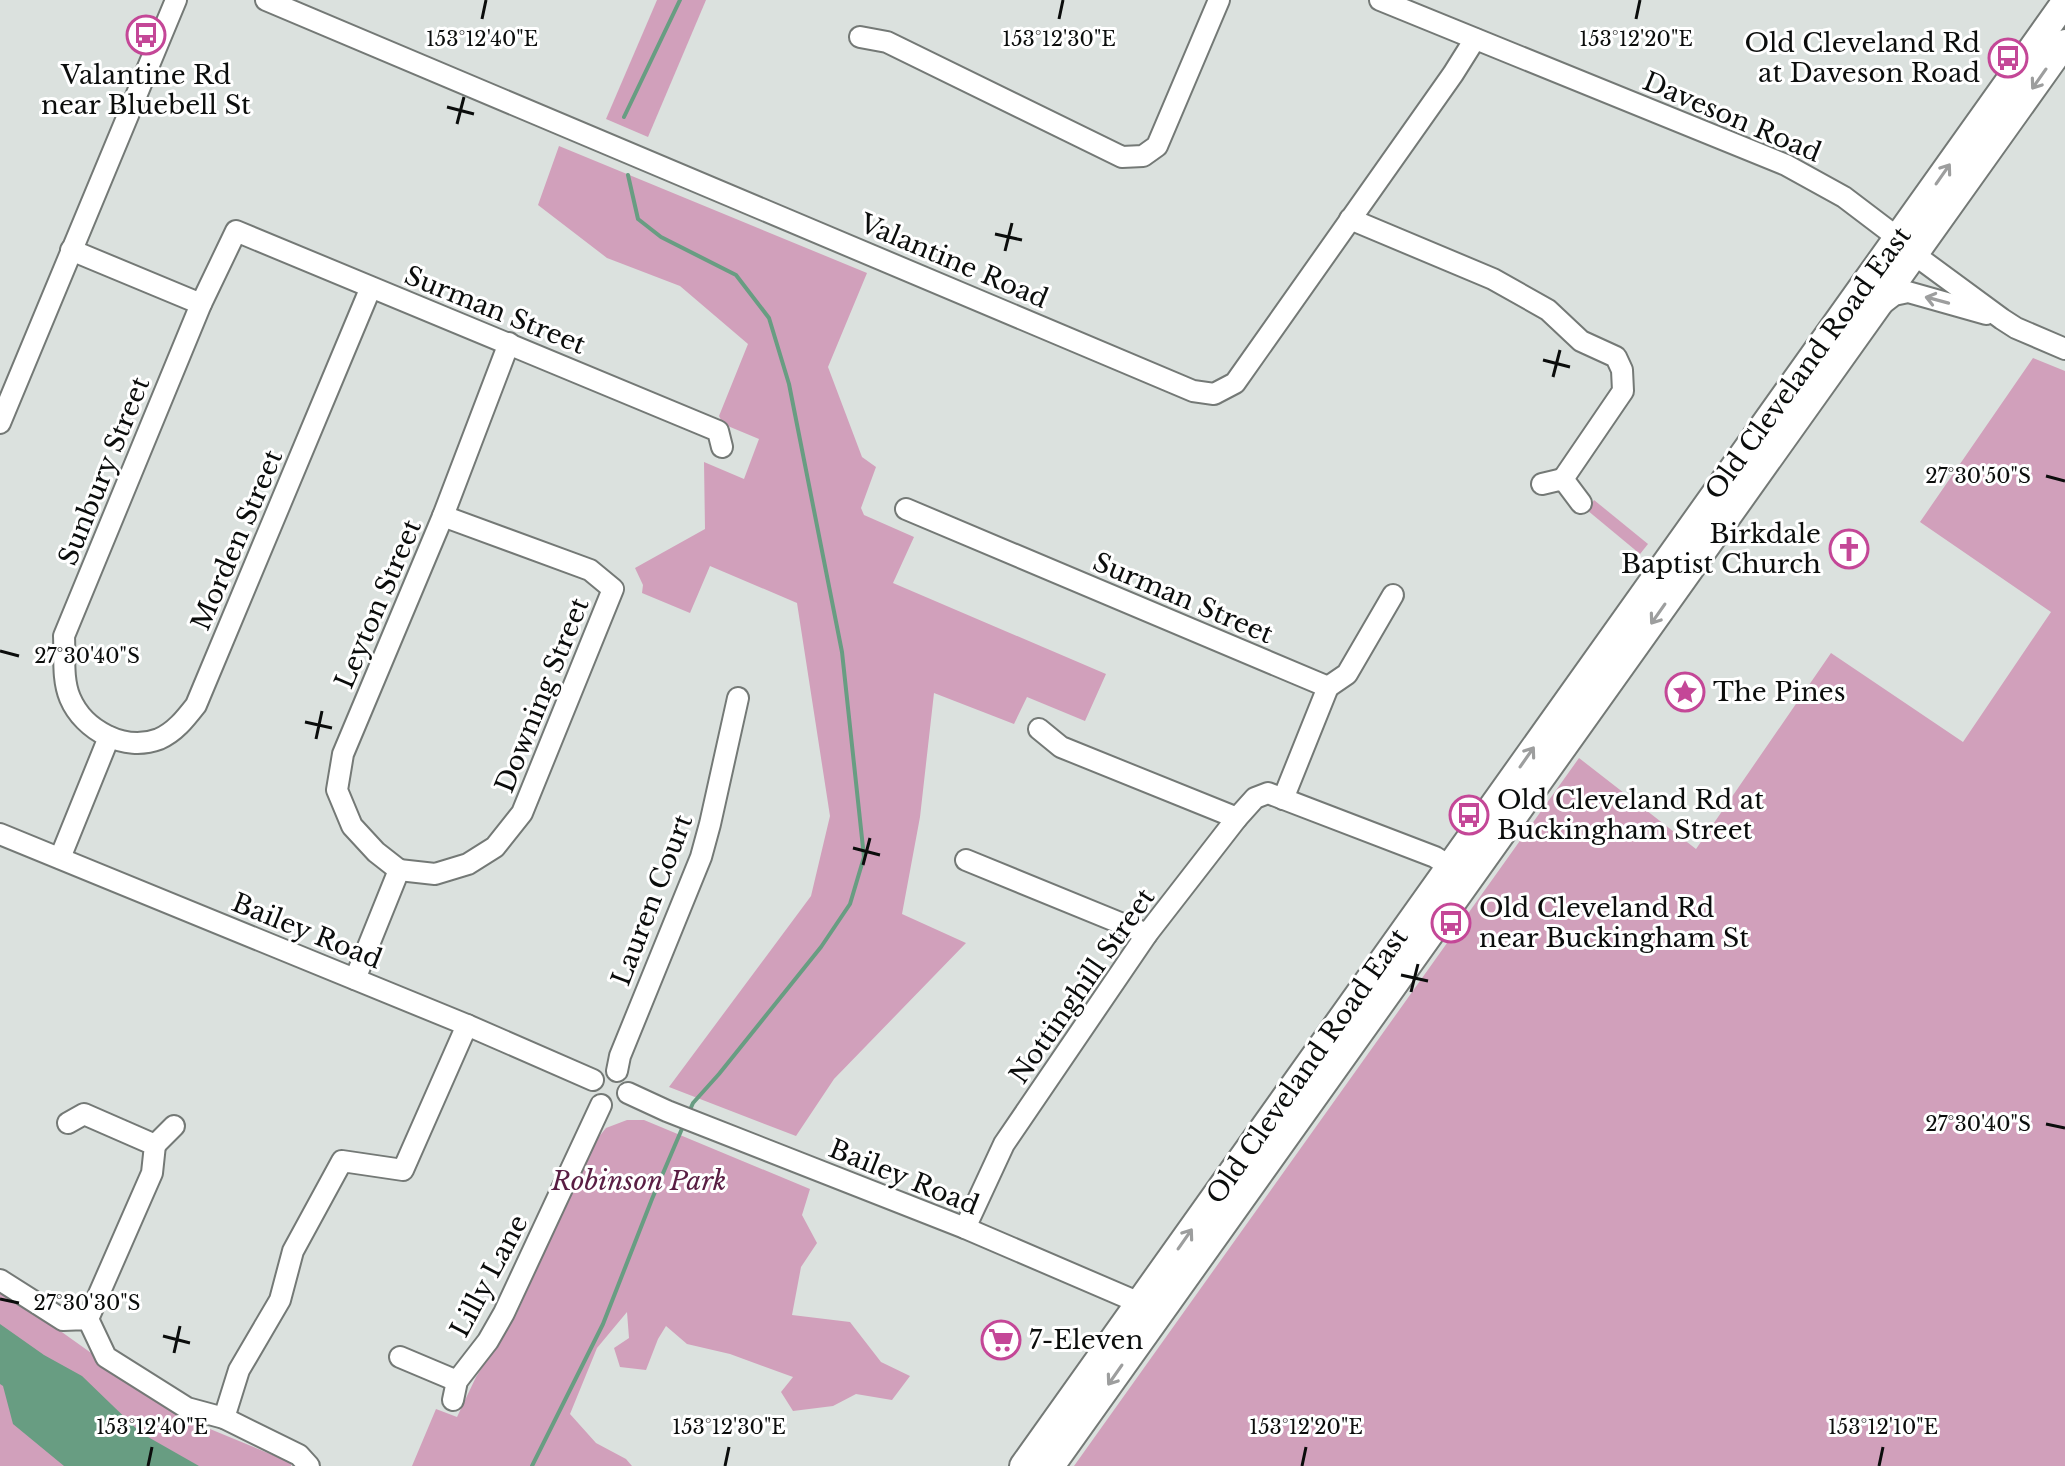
<svg xmlns="http://www.w3.org/2000/svg" width="2065" height="1466" font-family="'Libre Baskerville',serif">
  <style>
    .green { fill: #d1a0bb }
    .water { fill: #689d82 }
    .lines { fill: none; stroke-linecap: round; stroke-linejoin: round }
    .stream { stroke: #689d82; stroke-width: 4 }
    .minor-casing { stroke: #747976; stroke-width: 24 }
    .major-casing { stroke: #747976; stroke-width: 30 }
    .minor { stroke: #fff; stroke-width: 20 }
    .major { stroke: #fff; stroke-width: 26 }
    .oneway { stroke: #9d9e9e }
    .ticks { fill: none; stroke: #0b0d0c; stroke-width: 3 }
    .labels { text-anchor: middle; dominant-baseline: central; stroke-width: 6; stroke-linejoin: round; paint-order: stroke }
    .poi-label { font-size: 26px; fill: #0b0d0c; stroke: #fff; text-anchor: start }
    .street-label { font-size: 26px; fill: #0b0d0c; stroke: #fff }
    .park-label { font-size: 26px; font-style: italic; fill: #591d43; stroke: #fff }
    .ticks-label { font-size: 20px; text-anchor: middle; fill: #0b0d0c; stroke: #fff; stroke-width: 6; stroke-linejoin: round; paint-order: stroke }
  </style>
  <rect width="100%" height="100%" fill="#dbe1de"/>
  <g class="green">
    <path d="M 657,0 L 706,0 L 648,137 L 606,119 Z"/>
    <path d="M 559,146 L 867,273 L 828,367 L 862,457 L 876,467 L 861,508 L 864,515 L 914,537 L 893,583 L 1106,674 L 1085,721 L 1027,697 L 1014,724 L 934,693 L 920,817 L 902,914 L 966,943 L 834,1079 L 796,1136 L 669,1087 L 811,896 L 830,816 L 797,603 L 710,566 L 690,613 L 642,593 L 643,585 L 635,568 L 705,529 L 704,462 L 744,479 L 759,439 L 723,424 L 719,416 L 748,344 L 680,286 L 607,258 L 538,205 Z"/>
    <path d="M 2033,358 L 2065,371 L 2065,1466 L 1074,1466 L 1579,758 L 1696,849 L 1831,653 L 1963,742 L 2051,612 L 1920,522 Z"/>
    <path d="M 1594,500 L 1648,544 L 1640,554 L 1587,510 Z"/>
    <path d="M 627,1120 L 644,1120 L 810,1189 L 802,1215 L 817,1243 L 801,1267 L 792,1315 L 850,1322 L 881,1362 L 910,1376 L 892,1400 L 856,1394 L 833,1406 L 793,1411 L 781,1392 L 793,1377 L 730,1354 L 687,1344 L 666,1326 L 658,1339 L 646,1370 L 620,1367 L 614,1348 L 629,1338 L 627,1312 L 597,1348 L 570,1414 L 596,1443 L 626,1459 L 632,1466 L 412,1466 L 436,1409 L 457,1417 L 476,1377 L 517,1313 L 593,1144 L 606,1128 Z"/>
    <path d="M 0,1288 L 181,1417 L 292,1463 L 291,1466 L 0,1466 Z"/>
  </g>
  <path class="water" d="M 0,1324 L 44,1355 L 82,1376 L 141,1433 L 199,1466 L 64,1466 L 13,1424 L 3,1386 L 0,1384 Z"/>
  <g class="lines">
    <g class="stream">
      <path d="M 624,117 L 680,0"/>
      <path d="M 628,175 L 638,219 L 661,237 L 736,275 L 769,318 L 789,384 L 842,652 L 864,857 L 850,904 L 821,947 L 719,1074 L 693,1103 L 689,1112"/>
      <path d="M 532,1466 L 603,1324 L 652,1199 L 684,1124"/>
    </g>
    <defs>
      <g id="minor">
        <path d="M 266,0 L 1193,391 L 1214,394 L 1235,383 L 1453,74 L 1475,39"/>
        <path d="M 1380,0 L 1786,165 L 1844,197 L 1898,238 L 1915,255 L 2002,319 L 2016,328 L 2065,349"/>
        <path d="M 860,37 L 887,42 L 1122,157 L 1143,156 L 1157,146 L 1219,0"/>
        <path d="M 1350,219 L 1493,279 L 1548,310 L 1581,341 L 1616,357 L 1622,370 L 1623,391 L 1563,479"/>
        <path d="M 71,250 L 201,304"/>
        <path d="M 371,287 L 196,705 C 185,719 175,732 159,739 C 125,752 84,731 70,698 C 62,679 65,656 64,636 L 201,304 L 236,231 L 718,431 L 722,447"/>
        <path d="M 1881,305 L 1894,295 L 1908,292 L 1986,314"/>
        <path d="M 0,423 L 176,0"/>
        <path d="M 1542,484 L 1563,479 L 1581,503"/>
        <path d="M 906,509 L 1328,687 L 1283,799"/>
        <path d="M 1328,687 L 1347,674 L 1393,595"/>
        <path d="M 1039,729 L 1061,747 L 1237,818"/>
        <path d="M 0,834 L 467,1025 L 593,1080"/>
        <path d="M 60,858 L 109,737"/>
        <path d="M 966,860 L 1147,934"/>
        <path d="M 399,870 L 376,852 L 352,826 L 337,790 L 343,754 L 443,516 L 509,343"/>
        <path d="M 399,870 L 435,874 L 468,864 L 495,847 L 522,813 L 613,589 L 590,570 L 443,516"/>
        <path d="M 355,979 L 399,870"/>
        <path d="M 617,1071 L 620,1056 L 701,857 L 710,824 L 738,698"/>
        <path d="M 628,1093 L 667,1111 L 965,1228 L 1149,1307"/>
        <path d="M 68,1123 L 84,1114 L 155,1145 L 152,1173 L 88,1319"/>
        <path d="M 155,1145 L 174,1126"/>
        <path d="M 965,1228 L 1004,1144 L 1147,934 L 1237,818 L 1255,798 L 1268,793 L 1435,857 L 1460,873"/>
        <path d="M 0,1280 L 63,1320 L 88,1319 L 106,1357 L 187,1408 L 224,1418 L 299,1455 L 309,1466"/>
        <path d="M 400,1357 L 457,1381"/>
        <path d="M 453,1400 L 457,1381 L 488,1341 L 504,1313 L 601,1105"/>
        <path d="M 224,1418 L 239,1370 L 280,1300 L 293,1251 L 342,1161 L 403,1170 L 467,1025"/>
      </g>
      <g id="major">
        <path d="M 1023,1466 L 2065,2"/>
        <path d="M 1051,1466 L 2065,43"/>
      </g>
    </defs>
    <use href="#minor" class="minor-casing"/>
    <use href="#major" class="major-casing"/>
    <use href="#minor" class="minor"/>
    <use href="#major" class="major"/>
  </g>
  <defs><path id="oneway-shaft" d="M-6 0H5M1.5-3L5.5 0L1.5 3" fill="none" stroke-width="1.6" stroke-linecap="round" stroke-linejoin="round" transform="scale(2)"/></defs>
  <g class="oneway">
    <use href="#oneway-shaft" transform="translate(2039 79) rotate(125)"/>
    <use href="#oneway-shaft" transform="translate(1943 174) rotate(-55)"/>
    <use href="#oneway-shaft" transform="translate(1937 300) rotate(-165)"/>
    <use href="#oneway-shaft" transform="translate(1658 614) rotate(125)"/>
    <use href="#oneway-shaft" transform="translate(1527 757) rotate(-55)"/>
    <use href="#oneway-shaft" transform="translate(1185 1239) rotate(-55)"/>
    <use href="#oneway-shaft" transform="translate(1115 1375) rotate(125)"/>
  </g>
  <path class="ticks" d="M 482,19 L 486,0M 1059,19 L 1063,0M 1636,19 L 1640,0M 447,107 L 474,114M 457,124 L 464,97M 995,234 L 1022,240M 1005,251 L 1012,223M 1543,360 L 1570,367M 1553,377 L 1560,350M 2046,476 L 2065,481M 0,651 L 19,656M 305,722 L 332,728M 316,739 L 322,711M 853,848 L 880,855M 863,865 L 870,838M 1401,975 L 1428,981M 1411,992 L 1418,964M 2046,1124 L 2065,1128M 0,1299 L 19,1303M 163,1336 L 190,1343M 174,1353 L 180,1326M 148,1466 L 152,1447M 725,1466 L 729,1447M 1302,1466 L 1306,1447M 1879,1466 L 1883,1447"/>
  <defs>
    <symbol id="bus-ring" viewBox="-11 -11 22 22"><circle r="9.5" fill="#fff" stroke="#c44797" stroke-width="1.5"/><path d="M-5-6H5V4H4V6H2V4H-2V6H-4V4H-5ZM-3.5-4V0h7V-4ZM-3.5 1.2v1.5H-2V1.2ZM2 1.2v1.5H3.5V1.2Z" fill="#c44797"/></symbol>
    <symbol id="church-ring" viewBox="-11 -11 22 22"><circle r="9.5" fill="#fff" stroke="#c44797" stroke-width="1.5"/><path d="M-1.2-6h2.4v3.5h3.3v2.4h-3.3V6h-2.4V-.1h-3.3v-2.4h3.3Z" fill="#c44797"/></symbol>
    <symbol id="sight-ring" viewBox="-11 -11 22 22"><circle r="9.5" fill="#fff" stroke="#c44797" stroke-width="1.5"/><path d="M0-6L1.8-2.2L6-1.7L2.9 1.2L3.7 5.4L0 3.3L-3.7 5.4L-2.9 1.2L-6-1.7L-1.8-2.2Z" fill="#c44797"/></symbol>
    <symbol id="supermarket-ring" viewBox="-11 -11 22 22"><circle r="9.5" fill="#fff" stroke="#c44797" stroke-width="1.5"/><path d="M-6-5.5h2.5l.6 2H6L4.5 2H-2.5L-4.4-4H-6ZM-1.5 3.2a1.3 1.3 0 1 0 .1 0ZM3 3.2a1.3 1.3 0 1 0 .1 0Z" fill="#c44797"/></symbol>
  </defs>
  <g fill-rule="evenodd">
    <use href="#bus-ring" x="124" y="13" width="44" height="44"/>
    <use href="#bus-ring" x="1986" y="36" width="44" height="44"/>
    <use href="#church-ring" x="1827" y="527" width="44" height="44"/>
    <use href="#sight-ring" x="1663" y="670" width="44" height="44"/>
    <use href="#bus-ring" x="1447" y="793" width="44" height="44"/>
    <use href="#bus-ring" x="1429" y="901" width="44" height="44"/>
    <use href="#supermarket-ring" x="979" y="1318" width="44" height="44"/>
  </g>
  <g class="labels">
    <g class="poi-label">
      <text x="1980" y="43" text-anchor="end">Old Cleveland Rd<tspan x="1980" dy="30">at Daveson Road</tspan></text>
      <text x="146" y="75" text-anchor="middle">Valantine Rd<tspan x="146" dy="30">near Bluebell St</tspan></text>
      <text x="1821" y="534" text-anchor="end">Birkdale<tspan x="1821" dy="30">Baptist Church</tspan></text>
      <text x="1713" y="692">The Pines</text>
      <text x="1497" y="800">Old Cleveland Rd at<tspan x="1497" dy="30">Buckingham Street</tspan></text>
      <text x="1479" y="908">Old Cleveland Rd<tspan x="1479" dy="30">near Buckingham St</tspan></text>
      <text x="1029" y="1340">7-Eleven</text>
    </g>
    <g class="street-label">
      <text transform="translate(1732 117) rotate(23)">Daveson Road</text>
      <text transform="translate(954 261) rotate(23)">Valantine Road</text>
      <text transform="translate(495 310) rotate(22)">Surman Street</text>
      <text transform="translate(1808 363) rotate(-54)">Old Cleveland Road East</text>
      <text transform="translate(104 471) rotate(-68)">Sunbury Street</text>
      <text transform="translate(237 540) rotate(-67)">Morden Street</text>
      <text transform="translate(1183 598) rotate(23)">Surman Street</text>
      <text transform="translate(378 604) rotate(-67)">Leyton Street</text>
      <text transform="translate(542 695) rotate(-68)">Downing Street</text>
      <text transform="translate(652 900) rotate(-69)">Lauren Court</text>
      <text transform="translate(307 931) rotate(22)">Bailey Road</text>
      <text transform="translate(1082 986) rotate(-55)">Nottinghill Street</text>
      <text transform="translate(1307 1066) rotate(-55)">Old Cleveland Road East</text>
      <text transform="translate(904 1177) rotate(22)">Bailey Road</text>
      <text transform="translate(489 1276) rotate(-62)">Lilly Lane</text>
    </g>
    <g class="park-label">
      <text x="639" y="1181">Robinson Park</text>
    </g>
  </g>
  <g class="ticks-label">
    <text x="482" y="46">153°12'40"E</text>
    <text x="1059" y="46">153°12'30"E</text>
    <text x="1636" y="46">153°12'20"E</text>
    <text x="1978" y="483">27°30'50"S</text>
    <text x="87" y="663">27°30'40"S</text>
    <text x="1978" y="1131">27°30'40"S</text>
    <text x="87" y="1310">27°30'30"S</text>
    <text x="152" y="1434">153°12'40"E</text>
    <text x="729" y="1434">153°12'30"E</text>
    <text x="1306" y="1434">153°12'20"E</text>
    <text x="1883" y="1434">153°12'10"E</text>
  </g>
</svg>
